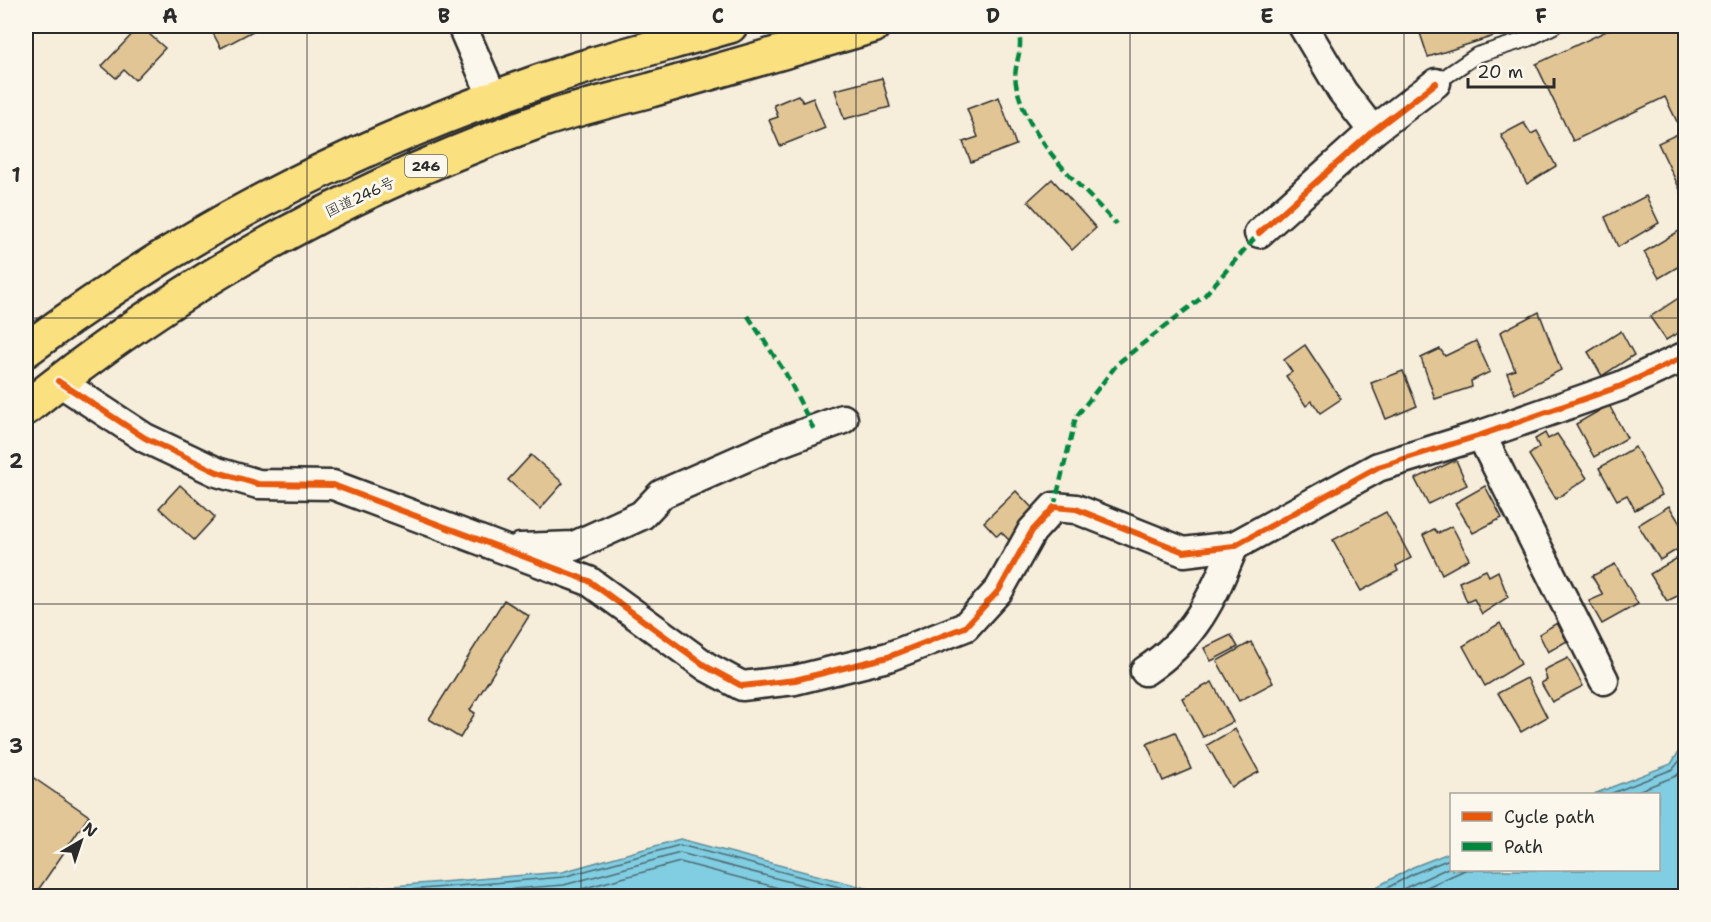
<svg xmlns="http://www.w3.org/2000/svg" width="1711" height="922" font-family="'Shantell Sans','Klee One',sans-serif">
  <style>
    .water { fill: #81cde1; stroke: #5f8c98; stroke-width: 1.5 }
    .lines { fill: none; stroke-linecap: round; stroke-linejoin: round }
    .shore { stroke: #4d6c74; stroke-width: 1.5 }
    .building { fill: #e1c595; stroke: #2b2b2b; stroke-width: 1.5 }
    .service-casing { stroke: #2b2b2b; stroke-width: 18 }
    .minor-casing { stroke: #2b2b2b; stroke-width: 33 }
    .trunk-casing { stroke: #2b2b2b; stroke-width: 38 }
    .service { stroke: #fbf7ec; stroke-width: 14 }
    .minor { stroke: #fbf7ec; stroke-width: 28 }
    .trunk { stroke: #fbe080; stroke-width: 33 }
    .quiet { stroke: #00873e; stroke-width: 4.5; stroke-dasharray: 9 4.5; stroke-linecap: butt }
    .cycleway-casing { stroke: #fbf7ec; stroke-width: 10 }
    .cycleway { stroke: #e8590c; stroke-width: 6 }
    .grid { fill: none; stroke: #2b2b2b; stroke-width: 1.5; stroke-opacity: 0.55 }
    .labels { text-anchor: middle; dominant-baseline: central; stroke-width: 6; stroke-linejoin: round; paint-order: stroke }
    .shield { fill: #fbf7ec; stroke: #696865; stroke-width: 1.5 }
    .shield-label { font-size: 14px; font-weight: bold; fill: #2b2b2b }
    .street-label { font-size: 15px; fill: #2b2b2b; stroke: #fbf7ec }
    .neatline { fill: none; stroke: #2b2b2b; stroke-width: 2 }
    .grid-label { font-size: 20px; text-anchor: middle; font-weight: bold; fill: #2b2b2b }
  </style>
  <rect width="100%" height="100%" fill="#f6eddb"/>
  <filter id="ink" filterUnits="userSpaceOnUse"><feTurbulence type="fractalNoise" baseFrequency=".0167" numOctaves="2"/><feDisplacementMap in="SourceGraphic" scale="12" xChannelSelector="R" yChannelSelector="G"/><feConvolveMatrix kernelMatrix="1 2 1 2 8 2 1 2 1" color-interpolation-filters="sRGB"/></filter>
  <g filter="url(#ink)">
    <g class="water">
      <path d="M 1685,742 L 1684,896 L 1360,896 L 1413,867 L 1451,852 L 1452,870 L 1658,870 L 1658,794 L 1594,794 L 1671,764 Z"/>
      <path d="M 680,839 L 896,896 L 303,896 L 309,893 L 562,872 Z"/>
    </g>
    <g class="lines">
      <g class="shore">
        <path d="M 1610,794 L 1673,769 L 1686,753"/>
        <path d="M 1630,794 L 1676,776 L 1686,766"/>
        <path d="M 338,896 L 563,877 L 680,845 L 873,896"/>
        <path d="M 427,896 L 564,885 L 680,853 L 844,896"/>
        <path d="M 534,896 L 567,893 L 680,862 L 809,896"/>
        <path d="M 1372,896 L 1415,873 L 1452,858"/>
        <path d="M 1388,896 L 1452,866"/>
        <path d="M 1407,896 L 1465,870"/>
      </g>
    </g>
    <g class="building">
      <path d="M 140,26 L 165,48 L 135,80 L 124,70 L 116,78 L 102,66 Z"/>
      <path d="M 209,26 L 250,26 L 253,31 L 221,48 Z"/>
      <path d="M 1423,26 L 1515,26 L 1491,37 L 1428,57 L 1418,27 Z"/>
      <path d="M 1617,26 L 1686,26 L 1684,198 L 1658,143 L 1682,132 L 1665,97 L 1573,141 L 1536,64 Z"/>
      <path d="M 882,78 L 890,107 L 844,119 L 835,90 Z"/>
      <path d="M 798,95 L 803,102 L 813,98 L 825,128 L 780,146 L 769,120 L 778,117 L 774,105 Z"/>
      <path d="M 999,97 L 1016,145 L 971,162 L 963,142 L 978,137 L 967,109 Z"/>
      <path d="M 1524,123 L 1531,134 L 1537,131 L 1556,166 L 1527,184 L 1501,135 Z"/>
      <path d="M 1052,179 L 1096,228 L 1072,250 L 1028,201 Z"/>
      <path d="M 1646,196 L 1659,223 L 1618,247 L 1605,217 Z"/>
      <path d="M 1684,228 L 1686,262 L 1659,278 L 1644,252 Z"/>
      <path d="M 1680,297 L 1686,307 L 1686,328 L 1666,340 L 1650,317 Z"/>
      <path d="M 1539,312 L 1561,370 L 1515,394 L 1507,373 L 1515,370 L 1500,332 Z"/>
      <path d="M 1621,331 L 1634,355 L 1602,376 L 1588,352 Z"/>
      <path d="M 1476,341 L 1490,372 L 1471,381 L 1472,387 L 1435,399 L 1421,358 L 1440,349 L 1445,356 Z"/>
      <path d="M 1305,345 L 1341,399 L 1320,413 L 1312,401 L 1306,406 L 1286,376 L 1292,372 L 1284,360 Z"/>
      <path d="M 1403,371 L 1417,406 L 1386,419 L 1371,383 Z"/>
      <path d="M 1609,405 L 1627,438 L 1594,457 L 1576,424 Z"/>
      <path d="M 1545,433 L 1548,439 L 1557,434 L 1587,478 L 1556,499 L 1529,455 L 1539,447 L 1535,439 Z"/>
      <path d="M 1635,447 L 1662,495 L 1635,510 L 1627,495 L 1617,500 L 1599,468 Z"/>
      <path d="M 531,455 L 563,483 L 540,509 L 508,480 Z"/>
      <path d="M 1456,460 L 1467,485 L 1428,504 L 1415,479 Z"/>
      <path d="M 180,485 L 215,517 L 194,540 L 159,508 Z"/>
      <path d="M 1485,486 L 1502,518 L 1473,533 L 1455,503 Z"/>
      <path d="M 1016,491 L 1038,514 L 1010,541 L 1001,532 L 997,536 L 984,522 Z"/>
      <path d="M 1669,506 L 1686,533 L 1686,544 L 1660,560 L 1638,525 Z"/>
      <path d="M 1386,512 L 1411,558 L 1396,566 L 1398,571 L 1361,591 L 1333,540 Z"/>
      <path d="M 1452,526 L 1469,559 L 1442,574 L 1423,535 L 1434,529 L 1438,533 Z"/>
      <path d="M 1686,553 L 1686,592 L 1667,601 L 1650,574 Z"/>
      <path d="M 1615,564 L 1638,604 L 1602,624 L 1589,601 L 1603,595 L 1592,576 Z"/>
      <path d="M 1486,570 L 1489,576 L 1498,571 L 1508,597 L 1482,614 L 1474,599 L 1467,602 L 1459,582 Z"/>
      <path d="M 504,600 L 529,616 L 470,710 L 475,713 L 460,738 L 429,719 Z"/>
      <path d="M 1500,623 L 1521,664 L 1485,686 L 1463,646 Z"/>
      <path d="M 1557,623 L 1567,641 L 1548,652 L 1539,634 Z"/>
      <path d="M 1231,635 L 1238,647 L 1211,661 L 1204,648 Z"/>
      <path d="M 1251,642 L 1273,683 L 1239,701 L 1217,661 Z"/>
      <path d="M 1568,658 L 1583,686 L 1552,702 L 1541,683 L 1547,680 L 1544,670 Z"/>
      <path d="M 1527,678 L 1547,717 L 1521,732 L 1498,693 Z"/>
      <path d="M 1212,682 L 1233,722 L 1203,737 L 1182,698 Z"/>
      <path d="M 1235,729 L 1259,772 L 1231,787 L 1207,745 Z"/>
      <path d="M 1175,732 L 1191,769 L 1163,781 L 1147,744 Z"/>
      <path d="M 28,774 L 89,816 L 34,896 L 26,896 L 26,778 Z"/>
    </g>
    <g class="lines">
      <defs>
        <path id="service" d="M 1436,83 L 1477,55 L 1528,39 L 1554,26"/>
        <g id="minor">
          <path d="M 462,26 L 493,98"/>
          <path d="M 1303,26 L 1342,91 L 1373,131"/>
          <path d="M 1259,233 L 1373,131 L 1436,83"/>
          <path d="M 58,381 L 145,438 L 217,472 L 258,484 L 333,485 L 589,581 L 707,667 L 742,686 L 795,680 L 888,657 L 965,627 L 999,590 L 1032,531 L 1054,507 L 1076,509 L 1184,552 L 1234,546 L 1378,467 L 1481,435 L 1621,386 L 1686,356"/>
          <path d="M 1481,435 L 1604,680"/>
          <path d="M 520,548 L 574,546 L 642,515 L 662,494 L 778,443 L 843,419"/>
          <path d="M 1145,671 C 1195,638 1212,599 1234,546"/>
        </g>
        <g id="trunk">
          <path d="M 26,350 C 179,235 341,152 521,88 C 589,63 661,46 730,26"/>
          <path d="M 26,408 C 178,284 352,188 537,122 C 574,109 613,100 651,90 C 725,68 799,47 873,26"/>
        </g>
      </defs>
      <use href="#service" class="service-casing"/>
      <use href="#minor" class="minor-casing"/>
      <use href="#trunk" class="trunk-casing"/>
      <use href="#service" class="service"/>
      <use href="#minor" class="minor"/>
      <use href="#trunk" class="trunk"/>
      <g class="quiet">
        <path d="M 1017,26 C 1026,51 1012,63 1016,84 C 1028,142 1078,182 1116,224"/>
        <path d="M 748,316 L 786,374 L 814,430"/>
        <path d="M 1054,507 L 1076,417 L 1118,363 L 1205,295 L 1259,233"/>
      </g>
      <defs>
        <g id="cycleway">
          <path d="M 1259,233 L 1373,131 L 1436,83"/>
          <path d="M 58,381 L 145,438 L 217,472 L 258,484 L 333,485 L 589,581 L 707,667 L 742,686 L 795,680 L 888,657 L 965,627 L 999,590 L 1032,531 L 1054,507 L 1076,509 L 1184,552 L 1234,546 L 1378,467 L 1481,435 L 1621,386 L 1686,356"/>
        </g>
      </defs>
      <use href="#cycleway" class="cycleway-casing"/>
      <use href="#cycleway" class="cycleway"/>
    </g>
  </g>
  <path class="grid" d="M 307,26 L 307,896M 581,26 L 581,896M 856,26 L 856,896M 1130,26 L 1130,896M 1404,26 L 1404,896M 26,318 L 1686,318M 26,604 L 1686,604"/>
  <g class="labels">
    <rect class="shield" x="405" y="155" width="42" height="22" rx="4.5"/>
    <g class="shield-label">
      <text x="426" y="166">246</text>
    </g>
    <g class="street-label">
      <text transform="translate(360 197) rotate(-25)">国道246号</text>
    </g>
  </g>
  <rect width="1711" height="922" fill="none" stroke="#fbf7ec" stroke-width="66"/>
  <rect x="1450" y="793" width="210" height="78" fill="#fbf7ec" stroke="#a8a59f" stroke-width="1.5"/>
  <rect x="1462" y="812" width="30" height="9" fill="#e8590c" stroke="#a8a59f" stroke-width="1.5"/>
  <text x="1504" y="823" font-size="18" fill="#2b2b2b">Cycle path</text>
  <rect x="1462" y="842" width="30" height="9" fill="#00873e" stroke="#a8a59f" stroke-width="1.5"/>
  <text x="1504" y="853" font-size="18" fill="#2b2b2b">Path</text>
  <g transform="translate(81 841) rotate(39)" stroke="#fbf7ec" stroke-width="4.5" paint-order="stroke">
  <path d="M0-4.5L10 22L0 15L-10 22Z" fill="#2b2b2b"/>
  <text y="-9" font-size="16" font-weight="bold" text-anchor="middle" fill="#2b2b2b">N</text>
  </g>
  <path d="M1468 78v9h86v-9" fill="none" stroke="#2b2b2b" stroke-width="3"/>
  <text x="1477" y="78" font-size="18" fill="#2b2b2b" stroke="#fbf7ec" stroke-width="4.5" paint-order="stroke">20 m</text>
  <rect x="33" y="33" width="1645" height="856" class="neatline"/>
  <g class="grid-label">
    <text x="170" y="23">A</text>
    <text x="444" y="23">B</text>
    <text x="718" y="23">C</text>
    <text x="993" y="23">D</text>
    <text x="1267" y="23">E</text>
    <text x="1541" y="23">F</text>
    <text x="16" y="182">1</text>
    <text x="16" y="468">2</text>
    <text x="16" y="753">3</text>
  </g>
</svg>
